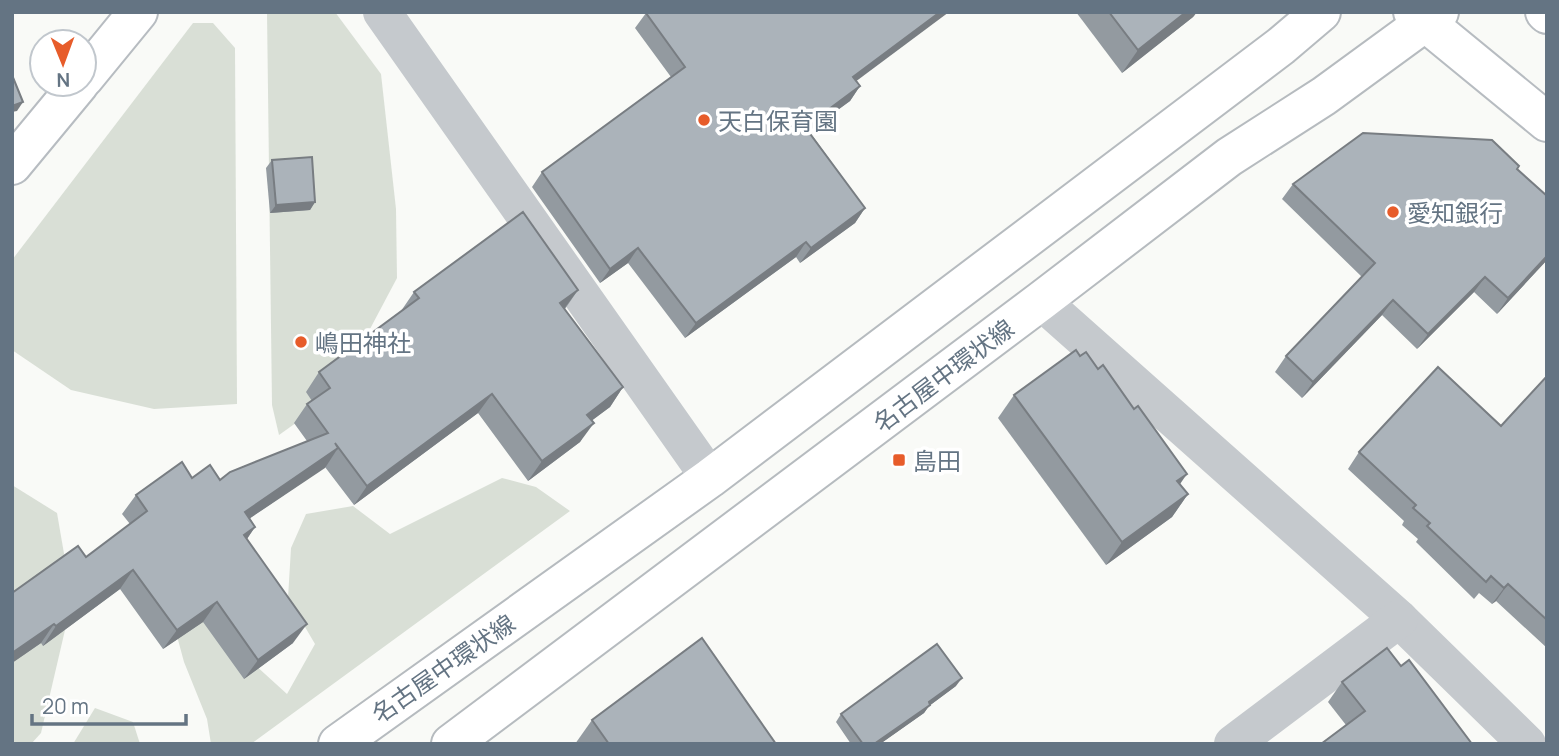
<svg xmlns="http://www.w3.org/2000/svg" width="1559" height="756" font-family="Manrope,'Noto Sans JP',sans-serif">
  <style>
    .green { fill: #d9dfd6 }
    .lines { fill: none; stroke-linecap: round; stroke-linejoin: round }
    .secondary-casing { stroke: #b7bcc1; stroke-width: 42 }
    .primary-casing { stroke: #b6bbbf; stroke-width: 42 }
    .street { stroke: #c5c9cd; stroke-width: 38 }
    .secondary { stroke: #fff; stroke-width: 38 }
    .primary { stroke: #fff; stroke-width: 38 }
    .wall { fill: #939aa0 }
    .shaded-wall { fill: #787d82 }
    .building { fill: #abb3ba; stroke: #787d82; stroke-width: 2 }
    .poi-dot { fill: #e75c2a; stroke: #fff; stroke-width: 2.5 }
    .labels { text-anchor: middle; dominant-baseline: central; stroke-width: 7; stroke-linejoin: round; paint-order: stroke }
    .poi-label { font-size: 24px; fill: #647483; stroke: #fff; text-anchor: start }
    .street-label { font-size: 24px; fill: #647483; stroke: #fff }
  </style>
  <rect width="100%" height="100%" fill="#f9faf7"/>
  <g class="green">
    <path d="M 267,12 L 335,12 L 381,74 L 396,209 L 397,278 L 335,395 L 279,435 L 272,405 Z"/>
    <path d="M 193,23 L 213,23 L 235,48 L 237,404 L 154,409 L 71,390 L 12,350 L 12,260 Z"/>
    <path d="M 502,478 L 536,487 L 570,511 L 251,744 L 211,744 L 207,719 L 184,662 L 174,625 L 200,615 L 287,694 L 315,644 L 288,598 L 291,548 L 306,514 L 353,506 L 390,534 Z"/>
    <path d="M 12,485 L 57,513 L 72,600 L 41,733 L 31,744 L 12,744 Z"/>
    <path d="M 95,708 L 133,722 L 140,744 L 73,744 Z"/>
  </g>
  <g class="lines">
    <defs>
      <g id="secondary">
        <path d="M 1413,12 L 1547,122"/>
        <path d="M 1545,12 L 1547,14"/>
        <path d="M 84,78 L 138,12"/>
        <path d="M 12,165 L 79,84"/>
      </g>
      <g id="primary">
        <path d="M 338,744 L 710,478 L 1281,46 L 1321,12"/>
        <path d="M 451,744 L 1041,301 L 1229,157 L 1324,96 L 1439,12"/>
      </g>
    </defs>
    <use href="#secondary" class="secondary-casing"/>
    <use href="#primary" class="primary-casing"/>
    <g class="street">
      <path d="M 382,12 L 710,478"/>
      <path d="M 1041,301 L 1399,619 L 1527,744"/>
      <path d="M 1233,744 L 1399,619"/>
    </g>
    <use href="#secondary" class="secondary"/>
    <use href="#primary" class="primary"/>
  </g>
  <g class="wall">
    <path d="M 1076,12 L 1197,12 L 1193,17 L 1122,73 Z"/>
    <path d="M 646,13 L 857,81 L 860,86 L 850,101 L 809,131 L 865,208 L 855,223 L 800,263 L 796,257 L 685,338 L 628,263 L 600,283 L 532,187 L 542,172 L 671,77 L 635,28 Z"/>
    <path d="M 272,160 L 315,202 L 310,210 L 270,213 L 266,168 Z"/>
    <path d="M 1517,169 L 1547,196 L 1547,260 L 1497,314 L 1474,292 L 1417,349 L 1382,315 L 1302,398 L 1275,372 L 1286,356 L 1362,277 L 1282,199 L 1293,184 Z"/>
    <path d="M 578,290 L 565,309 L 623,387 L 610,407 L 592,420 L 580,442 L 528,481 L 478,413 L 354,505 L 325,467 L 250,518 L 255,527 L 247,539 L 293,643 L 244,679 L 203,622 L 163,649 L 120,589 L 43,646 L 41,643 L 12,663 L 12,593 L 86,557 L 130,524 L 122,514 L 136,495 L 192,478 L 220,480 L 307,441 L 294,423 L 307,404 L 312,401 L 306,392 L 319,372 L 401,311 L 414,292 Z"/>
    <path d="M 1547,376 L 1547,648 L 1496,601 L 1492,604 L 1479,593 L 1474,599 L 1416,542 L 1418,539 L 1402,525 L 1404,521 L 1348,469 L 1359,452 L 1501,426 Z"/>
    <path d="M 1014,395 L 1180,484 L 1188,494 L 1172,517 L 1106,565 L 998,418 Z"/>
    <path d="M 1401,666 L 1472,744 L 1346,725 L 1328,702 L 1342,682 Z"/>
    <path d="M 956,686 L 929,706 L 924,713 L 880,744 L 851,744 L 836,722 L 841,714 Z"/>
    <path d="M 592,720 L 776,744 L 575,744 Z"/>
  </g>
  <g class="shaded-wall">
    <path d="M 940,12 L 949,12 L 843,91 L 853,77 Z"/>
    <path d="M 1186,12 L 1197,12 L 1193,17 L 1122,73 L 1138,50 Z"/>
    <path d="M 860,86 L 850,101 L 795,141 L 805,127 Z"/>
    <path d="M 23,102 L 17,111 L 12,112 L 12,106 Z"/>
    <path d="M 315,202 L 310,210 L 270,213 L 276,205 Z"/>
    <path d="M 865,208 L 855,223 L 800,263 L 811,248 Z"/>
    <path d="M 806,242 L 796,257 L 685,338 L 696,323 Z"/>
    <path d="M 638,248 L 628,263 L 600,283 L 610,269 Z"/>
    <path d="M 1547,256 L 1547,260 L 1497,314 L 1508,298 Z"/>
    <path d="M 1485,277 L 1474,292 L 1417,349 L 1428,334 Z"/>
    <path d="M 578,290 L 564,309 L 560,303 Z"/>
    <path d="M 1393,300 L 1382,315 L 1302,398 L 1313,382 Z"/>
    <path d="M 623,387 L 610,407 L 574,434 L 587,415 Z"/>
    <path d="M 492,394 L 478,413 L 354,505 L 367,486 Z"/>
    <path d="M 594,423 L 580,442 L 528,481 L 542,461 Z"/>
    <path d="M 338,448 L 325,468 L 231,531 L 245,512 Z"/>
    <path d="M 1187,474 L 1171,497 L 1177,481 Z"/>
    <path d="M 1188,494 L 1172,517 L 1106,565 L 1122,542 Z"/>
    <path d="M 255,527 L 242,546 L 244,535 Z"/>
    <path d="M 133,570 L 120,589 L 43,646 L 56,626 Z"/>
    <path d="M 1508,584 L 1496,601 L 1492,604 L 1504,588 Z"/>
    <path d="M 217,602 L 203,622 L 163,649 L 177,630 Z"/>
    <path d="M 54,624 L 41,643 L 12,663 L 12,653 Z"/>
    <path d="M 307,624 L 293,643 L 244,679 L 258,660 Z"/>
    <path d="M 962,678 L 956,686 L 929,706 L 924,713 L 880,744 L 874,744 Z"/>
  </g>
  <g class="building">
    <path d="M 647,12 L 940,12 L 853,77 L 860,86 L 805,127 L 865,208 L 811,248 L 806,242 L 696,323 L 638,248 L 610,269 L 542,172 L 685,67 L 646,13 Z"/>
    <path d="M 1109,12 L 1186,12 L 1138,50 Z"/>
    <path d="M 12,75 L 23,102 L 12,106 Z"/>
    <path d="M 1363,133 L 1492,140 L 1519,166 L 1517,169 L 1547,196 L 1547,256 L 1508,298 L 1485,277 L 1428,334 L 1393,300 L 1313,382 L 1286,356 L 1375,263 L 1293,184 Z"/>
    <path d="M 312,157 L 315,202 L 276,205 L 272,160 Z"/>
    <path d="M 523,212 L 578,290 L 560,303 L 623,387 L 587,415 L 594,423 L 542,461 L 492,394 L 367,486 L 335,443 L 338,448 L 245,512 L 255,527 L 244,535 L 307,624 L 258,660 L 217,602 L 177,630 L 133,570 L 56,626 L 54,624 L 12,653 L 12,593 L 78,546 L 86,557 L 147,511 L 136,495 L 182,462 L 192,478 L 210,465 L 220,480 L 230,472 L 328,433 L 307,404 L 330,388 L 319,372 L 419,298 L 414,292 Z"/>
    <path d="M 1076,350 L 1080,356 L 1086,352 L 1098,369 L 1103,365 L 1134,409 L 1138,406 L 1187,474 L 1177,481 L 1188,494 L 1122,542 L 1014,395 Z"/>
    <path d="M 1438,367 L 1501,426 L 1547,376 L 1547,620 L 1508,584 L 1504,588 L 1491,576 L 1486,582 L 1427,526 L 1430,523 L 1413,508 L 1416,505 L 1359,452 Z"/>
    <path d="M 702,638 L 776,744 L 609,744 L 592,720 Z"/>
    <path d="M 937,644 L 962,678 L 929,702 L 930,705 L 874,744 L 863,744 L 841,714 Z"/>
    <path d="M 1387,648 L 1401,666 L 1409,660 L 1472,744 L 1321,744 L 1365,711 L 1342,682 Z"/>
  </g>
  <g class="poi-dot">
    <circle cx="704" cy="120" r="7"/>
    <circle cx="1393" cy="212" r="7"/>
    <circle cx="301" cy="342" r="7"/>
    <rect x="892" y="453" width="14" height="14" rx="3.5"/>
  </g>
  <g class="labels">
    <g class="poi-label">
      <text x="718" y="120">天白保育園</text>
      <text x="1407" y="212">愛知銀行</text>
      <text x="315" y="342">嶋田神社</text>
      <text x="913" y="460">島田</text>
    </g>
    <g class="street-label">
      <text transform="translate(943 375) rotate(-37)">名古屋中環状線</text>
      <text transform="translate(443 668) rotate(-35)">名古屋中環状線</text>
    </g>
  </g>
  <rect width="1559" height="756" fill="none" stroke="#647483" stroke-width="28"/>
  <g transform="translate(63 63) rotate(179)"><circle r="33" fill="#ffffff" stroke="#c1c7cd" stroke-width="2"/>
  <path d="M0-5L12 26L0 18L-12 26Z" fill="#e75c2a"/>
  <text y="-10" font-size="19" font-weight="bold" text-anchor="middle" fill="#647483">N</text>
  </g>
  <path d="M32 714v10h154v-10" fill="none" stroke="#647483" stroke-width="3.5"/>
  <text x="42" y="714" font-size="21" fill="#647483" stroke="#ffffff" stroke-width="5" paint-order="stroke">20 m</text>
</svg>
